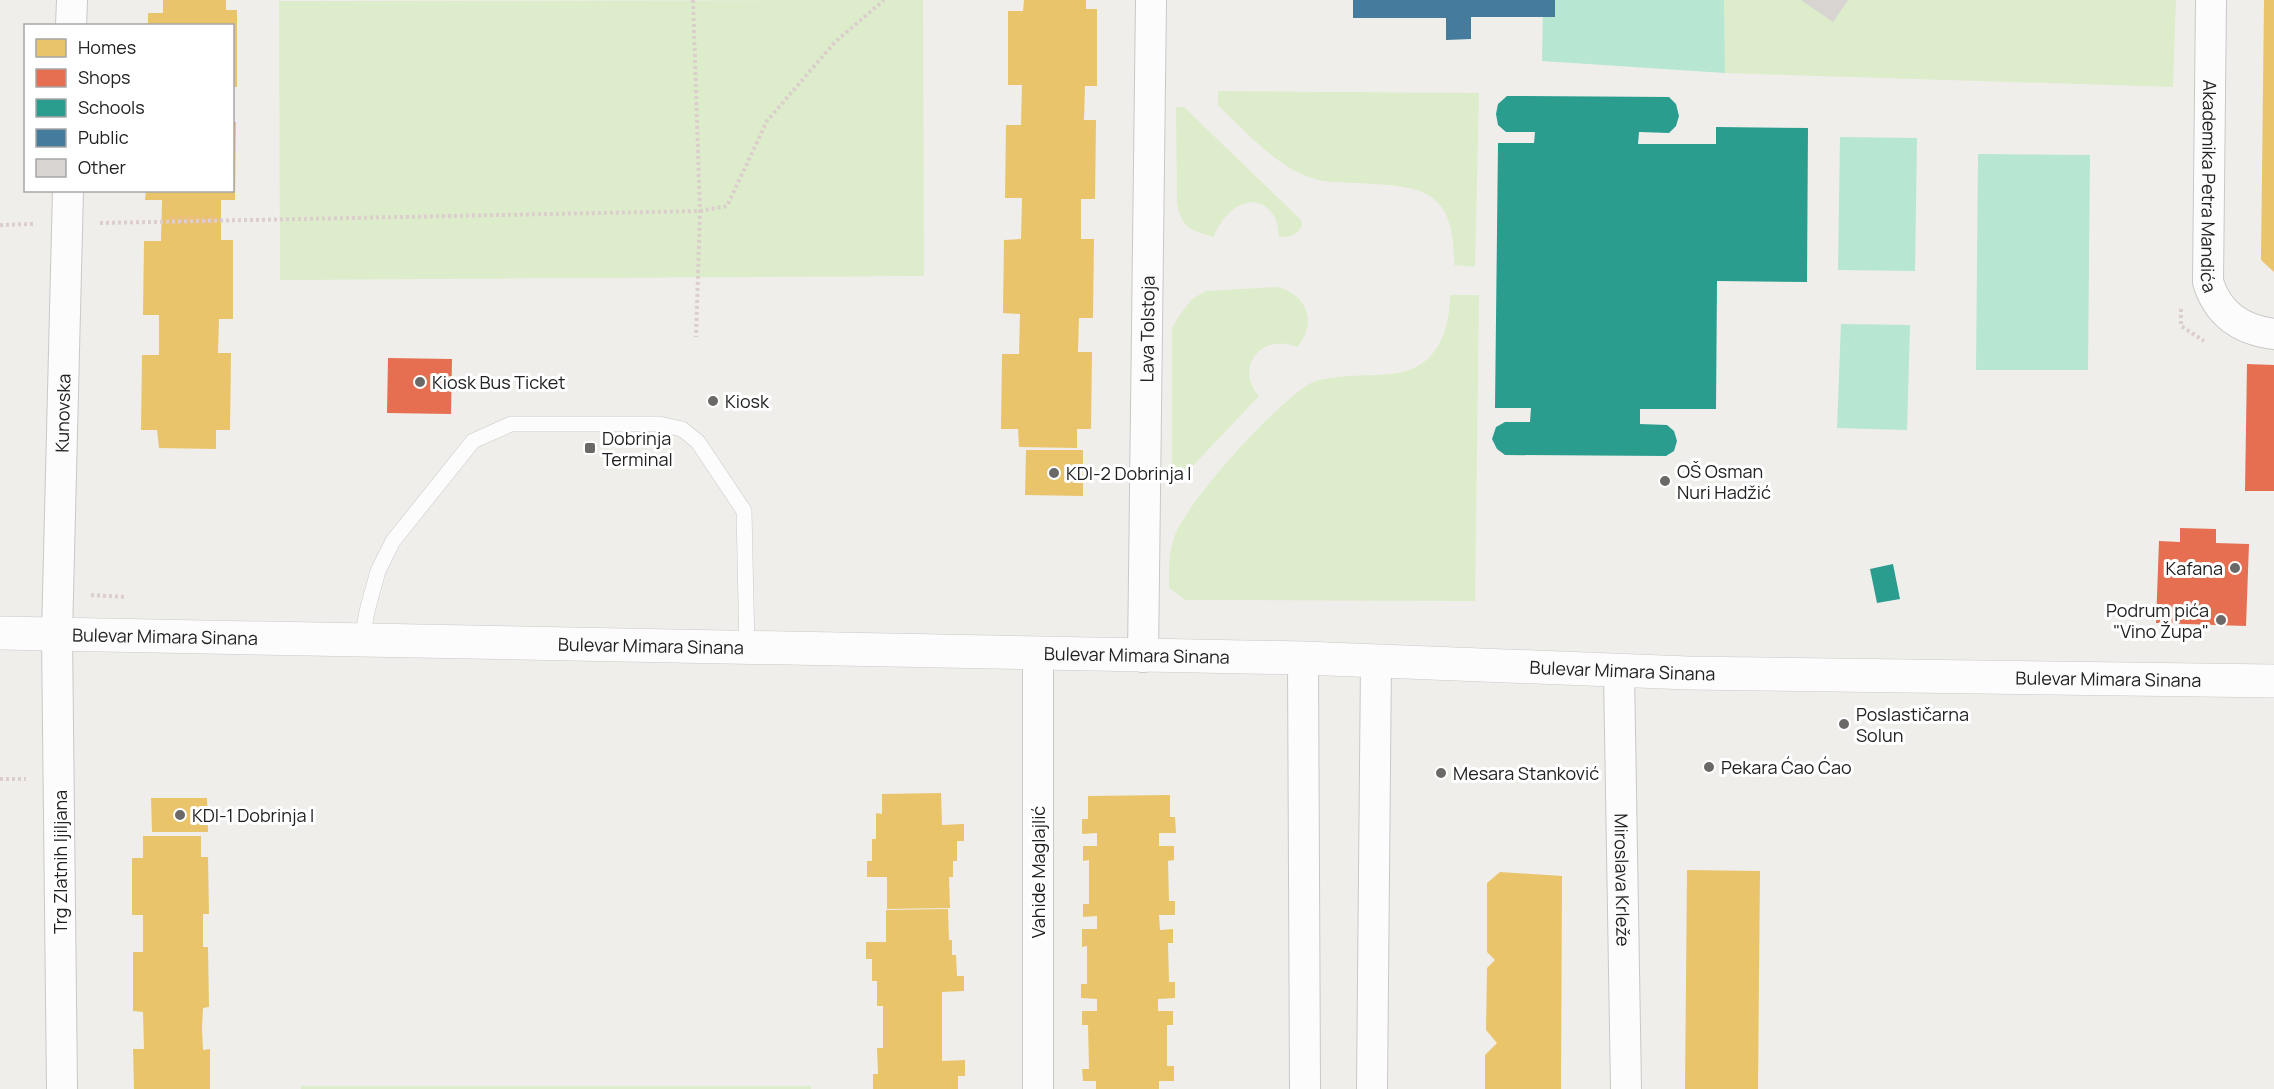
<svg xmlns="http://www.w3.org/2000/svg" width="2274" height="1089" font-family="Manrope,sans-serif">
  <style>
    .grass { fill: #ddeccb }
    .pitch { fill: #b7e6d2 }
    .homes { fill: #e9c46a }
    .shops { fill: #e76f51 }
    .schools { fill: #2a9d8f }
    .public { fill: #457b9d }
    .building { fill: #d7d4d2 }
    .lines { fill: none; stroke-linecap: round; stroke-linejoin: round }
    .service-casing { stroke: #c9c8c7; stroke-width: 16 }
    .minor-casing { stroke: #c9c8c7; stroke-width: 32 }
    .tertiary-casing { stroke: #c9c8c7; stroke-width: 34 }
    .path { stroke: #dccecd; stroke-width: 4; stroke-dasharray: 3 3; stroke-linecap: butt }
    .service { stroke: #fdfcfc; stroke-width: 15 }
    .minor { stroke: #fdfcfc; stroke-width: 30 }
    .tertiary { stroke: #fdfcfc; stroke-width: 33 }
    .poi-dot { fill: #6a6968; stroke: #fff; stroke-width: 2 }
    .labels { text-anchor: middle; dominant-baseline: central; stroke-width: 6; stroke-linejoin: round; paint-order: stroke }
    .street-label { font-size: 18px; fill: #222; stroke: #fff }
    .poi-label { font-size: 18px; fill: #222; stroke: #fff; text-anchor: start }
  </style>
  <rect width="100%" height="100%" fill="#f0eeeb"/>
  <g class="grass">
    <path d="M 923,0 L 924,276 L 280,280 L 279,1 Z"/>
    <path d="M 1724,0 L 2176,0 L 2173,87 L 1725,73 Z"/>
    <path d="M 1218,91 L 1479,93 L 1475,267 L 1454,265 C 1455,187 1421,186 1354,183 C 1340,182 1325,183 1312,178 C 1276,167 1246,131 1218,106 Z"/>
    <path d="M 1176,107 L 1184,107 L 1301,220 L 1302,226 C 1296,236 1290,237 1279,237 C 1278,231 1278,224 1275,218 C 1257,185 1223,209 1214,237 C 1190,230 1181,228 1177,202 Z"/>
    <path d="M 1276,287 C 1306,293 1319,322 1297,347 C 1263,332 1233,367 1259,396 L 1187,472 L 1178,472 L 1172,462 L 1172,328 L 1179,316 L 1192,299 L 1206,291 Z"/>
    <path d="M 1450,295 L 1479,295 L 1475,601 L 1185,600 L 1169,588 C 1169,569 1168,553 1175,535 C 1189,499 1278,401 1311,383 C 1319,379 1330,378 1338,377 C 1359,374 1387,377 1406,371 C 1440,361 1450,326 1450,295 Z"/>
    <rect x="301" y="1086" width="510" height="3"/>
  </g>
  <g class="pitch">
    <path d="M 1543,0 L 1724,0 L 1725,73 L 1542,61 Z"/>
    <path d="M 1840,137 L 1917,138 L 1915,271 L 1838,270 Z"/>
    <path d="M 1978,154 L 2090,155 L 2088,370 L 1976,370 Z"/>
    <path d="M 1841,324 L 1910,325 L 1907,430 L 1837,428 Z"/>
  </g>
  <g class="homes">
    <path d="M 163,0 L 226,0 L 226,10 L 237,10 L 237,87 L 232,87 L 232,26 L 148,26 L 148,13 L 163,13 Z"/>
    <path d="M 1024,0 L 1086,0 L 1086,9 L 1097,9 L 1097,86 L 1085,86 L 1084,120 L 1096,120 L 1095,199 L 1081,199 L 1081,239 L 1094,239 L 1093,318 L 1079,318 L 1078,352 L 1092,352 L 1091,429 L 1077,429 L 1077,448 L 1019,447 L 1018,429 L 1001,429 L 1002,354 L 1019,354 L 1020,314 L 1003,313 L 1004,240 L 1021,239 L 1022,198 L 1005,198 L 1006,125 L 1021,125 L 1022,85 L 1008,85 L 1008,11 L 1023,11 Z"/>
    <path d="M 2264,0 L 2274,0 L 2274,272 L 2261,260 Z"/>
    <path d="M 232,122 L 236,122 L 235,200 L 221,200 L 221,240 L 233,240 L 233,319 L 219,319 L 218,353 L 231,353 L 230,430 L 216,430 L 216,449 L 159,448 L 157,430 L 141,430 L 142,355 L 159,355 L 159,315 L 143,315 L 144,241 L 161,241 L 162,200 L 145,200 L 146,190 L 232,190 Z"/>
    <path d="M 1026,450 L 1083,450 L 1083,496 L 1025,495 Z"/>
    <path d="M 941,793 L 942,825 L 964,824 L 964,841 L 957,841 L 957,861 L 953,861 L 953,877 L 949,877 L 950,908 L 887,909 L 887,877 L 867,877 L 867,861 L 872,861 L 872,839 L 876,839 L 876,813 L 882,814 L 882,794 Z"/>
    <path d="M 1170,795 L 1170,817 L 1175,817 L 1176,833 L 1159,833 L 1159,846 L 1174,846 L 1174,860 L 1168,861 L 1169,901 L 1175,901 L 1175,915 L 1159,915 L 1160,930 L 1173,929 L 1173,943 L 1168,943 L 1169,982 L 1175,982 L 1175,998 L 1158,999 L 1158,1011 L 1173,1011 L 1173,1025 L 1167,1025 L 1167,1066 L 1174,1066 L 1174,1081 L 1159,1081 L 1159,1089 L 1096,1089 L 1096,1081 L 1083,1081 L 1082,1069 L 1089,1069 L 1088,1025 L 1082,1025 L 1082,1011 L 1097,1011 L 1097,999 L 1081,998 L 1081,984 L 1087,984 L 1087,946 L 1082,947 L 1082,929 L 1097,929 L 1097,916 L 1083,917 L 1083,904 L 1089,904 L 1089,860 L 1083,861 L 1083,846 L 1097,846 L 1097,833 L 1082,834 L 1082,819 L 1088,819 L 1088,796 Z"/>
    <path d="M 151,798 L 207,798 L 208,832 L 152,832 Z"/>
    <path d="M 143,836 L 201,836 L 201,857 L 208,857 L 209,914 L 203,914 L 203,947 L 208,947 L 209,1007 L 203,1008 L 202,1028 L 203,1050 L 210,1049 L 210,1089 L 134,1089 L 133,1049 L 144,1049 L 143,1012 L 133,1011 L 133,952 L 143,952 L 143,915 L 132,915 L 132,858 L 143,858 Z"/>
    <path d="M 1687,870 L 1760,871 L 1758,1089 L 1685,1089 Z"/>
    <path d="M 1500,872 L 1562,876 L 1561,1089 L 1485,1089 L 1485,1055 L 1497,1043 L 1486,1030 L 1487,968 L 1495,960 L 1487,952 L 1487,883 Z"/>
    <path d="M 948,909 L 949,940 L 952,940 L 952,955 L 956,955 L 957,976 L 964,976 L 964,991 L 942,992 L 942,1061 L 965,1060 L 965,1076 L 958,1076 L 958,1089 L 873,1089 L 873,1074 L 878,1074 L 877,1048 L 883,1048 L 883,1006 L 877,1006 L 877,981 L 872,981 L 872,959 L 866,959 L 866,942 L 886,942 L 886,910 Z"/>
  </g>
  <g class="shops">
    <path d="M 388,358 L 452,359 L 451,414 L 387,413 Z"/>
    <path d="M 2247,364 L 2274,365 L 2274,491 L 2245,491 Z"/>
    <path d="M 2180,528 L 2216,529 L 2216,543 L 2249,544 L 2246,626 L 2156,623 L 2159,541 L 2180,542 Z"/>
  </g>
  <g class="schools">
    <path d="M 1507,96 L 1669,97 L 1676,104 L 1679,116 L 1676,126 L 1669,133 L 1639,132 L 1638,144 L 1716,144 L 1716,127 L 1808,128 L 1807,282 L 1717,281 L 1716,409 L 1640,409 L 1640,424 L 1667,425 L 1674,431 L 1677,441 L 1674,451 L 1666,456 L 1505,455 L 1497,449 L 1492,439 L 1496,427 L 1505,422 L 1530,422 L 1531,408 L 1495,408 L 1498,143 L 1534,143 L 1535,132 L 1506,132 L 1498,125 L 1496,114 L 1498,104 Z"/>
    <path d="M 1893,564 L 1900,599 L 1877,603 L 1870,569 Z"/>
  </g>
  <path class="public" d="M 1353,0 L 1555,0 L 1555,17 L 1471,17 L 1471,39 L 1446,40 L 1446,18 L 1353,18 Z"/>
  <path class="building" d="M 1801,0 L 1848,0 L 1833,22 Z"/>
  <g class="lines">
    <defs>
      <path id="service" d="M 362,640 L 367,611 L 378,571 L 393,541 L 473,441 L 511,424 L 659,424 L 682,429 L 698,442 L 744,511 L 747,648"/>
      <g id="minor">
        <path id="s1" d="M 2211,0 L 2208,282 C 2218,314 2241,330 2274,334"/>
        <path d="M 71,26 L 72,0"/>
        <path d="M 1038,654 L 1038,1089"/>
        <path id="s2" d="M 1143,657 L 1151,0"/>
        <path d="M 1303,658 L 1305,1089"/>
        <path id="s3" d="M 1619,672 L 1626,1089"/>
        <path id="s4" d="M 62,1089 L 57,635 L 68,190"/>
        <path d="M 1372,1089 L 1376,661"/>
      </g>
      <g id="tertiary">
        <path id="s5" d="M 0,633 L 1303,658 L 1688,673 L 2274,681"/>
      </g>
    </defs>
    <use href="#service" class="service-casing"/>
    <use href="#minor" class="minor-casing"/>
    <use href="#tertiary" class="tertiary-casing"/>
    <g class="path">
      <path d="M 693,0 L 700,211 L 696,337"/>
      <path d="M 100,223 L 700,211 L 727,206 L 767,121 L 835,42 L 884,0"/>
      <path d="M 0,225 L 33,224"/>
      <path d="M 2181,309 L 2181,326 L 2204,341"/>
      <path d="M 91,595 L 125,597"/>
      <path d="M 0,779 L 26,779"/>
    </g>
    <use href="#service" class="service"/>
    <use href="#minor" class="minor"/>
    <use href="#tertiary" class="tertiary"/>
  </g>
  <g class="poi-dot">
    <circle cx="420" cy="382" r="6"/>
    <circle cx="713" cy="401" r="6"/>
    <rect x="584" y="442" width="12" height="12" rx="3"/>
    <circle cx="1054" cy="473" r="6"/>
    <circle cx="1665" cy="481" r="6"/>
    <circle cx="2235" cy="568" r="6"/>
    <circle cx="2221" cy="620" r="6"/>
    <circle cx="1844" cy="724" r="6"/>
    <circle cx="1709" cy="767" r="6"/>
    <circle cx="1441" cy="773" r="6"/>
    <circle cx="180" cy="815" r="6"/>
  </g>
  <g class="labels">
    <g class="street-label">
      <text stroke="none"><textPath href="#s1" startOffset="186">Akademika Petra Mandića</textPath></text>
      <text stroke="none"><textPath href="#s2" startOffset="328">Lava Tolstoja</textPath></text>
      <text stroke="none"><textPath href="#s4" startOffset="676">Kunovska</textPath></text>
      <text stroke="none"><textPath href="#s5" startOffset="165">Bulevar Mimara Sinana</textPath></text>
      <text stroke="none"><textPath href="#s5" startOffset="651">Bulevar Mimara Sinana</textPath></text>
      <text stroke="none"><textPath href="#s5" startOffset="1137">Bulevar Mimara Sinana</textPath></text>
      <text stroke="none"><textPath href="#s5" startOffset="1623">Bulevar Mimara Sinana</textPath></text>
      <text stroke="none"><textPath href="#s5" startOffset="2109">Bulevar Mimara Sinana</textPath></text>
      <text transform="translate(60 862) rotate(-90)">Trg Zlatnih ljiljana</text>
      <text transform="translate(1038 872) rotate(-90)">Vahide Maglajlić</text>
      <text stroke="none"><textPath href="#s3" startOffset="208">Miroslava Krleže</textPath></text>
    </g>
    <g class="poi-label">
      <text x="432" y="382">Kiosk Bus Ticket</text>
      <text x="725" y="401">Kiosk</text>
      <text x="602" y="438">Dobrinja<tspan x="602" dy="21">Terminal</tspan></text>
      <text x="1677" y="471">OŠ Osman<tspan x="1677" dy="21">Nuri Hadžić</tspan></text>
      <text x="1066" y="473">KDI-2 Dobrinja I</text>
      <text x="2223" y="568" text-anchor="end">Kafana</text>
      <text x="2209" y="610" text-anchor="end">Podrum pića<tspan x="2209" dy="21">"Vino Župa"</tspan></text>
      <text x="1856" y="714">Poslastičarna<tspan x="1856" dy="21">Solun</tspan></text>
      <text x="1721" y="767">Pekara Ćao Ćao</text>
      <text x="1453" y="773">Mesara Stanković</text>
      <text x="192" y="815">KDI-1 Dobrinja I</text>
    </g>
  </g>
  <rect x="24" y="24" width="210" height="168" fill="#ffffff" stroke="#a7a7a7" stroke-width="1.5"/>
  <rect x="36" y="39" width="30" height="18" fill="#e9c46a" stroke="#a7a7a7" stroke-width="1.5"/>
  <text x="78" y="54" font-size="18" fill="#222222">Homes</text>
  <rect x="36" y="69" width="30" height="18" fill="#e76f51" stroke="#a7a7a7" stroke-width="1.5"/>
  <text x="78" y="84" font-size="18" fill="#222222">Shops</text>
  <rect x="36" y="99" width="30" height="18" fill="#2a9d8f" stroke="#a7a7a7" stroke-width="1.5"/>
  <text x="78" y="114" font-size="18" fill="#222222">Schools</text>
  <rect x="36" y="129" width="30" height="18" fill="#457b9d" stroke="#a7a7a7" stroke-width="1.5"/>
  <text x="78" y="144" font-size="18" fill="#222222">Public</text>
  <rect x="36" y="159" width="30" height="18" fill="#d7d4d2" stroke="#a7a7a7" stroke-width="1.5"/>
  <text x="78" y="174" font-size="18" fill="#222222">Other</text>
</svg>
